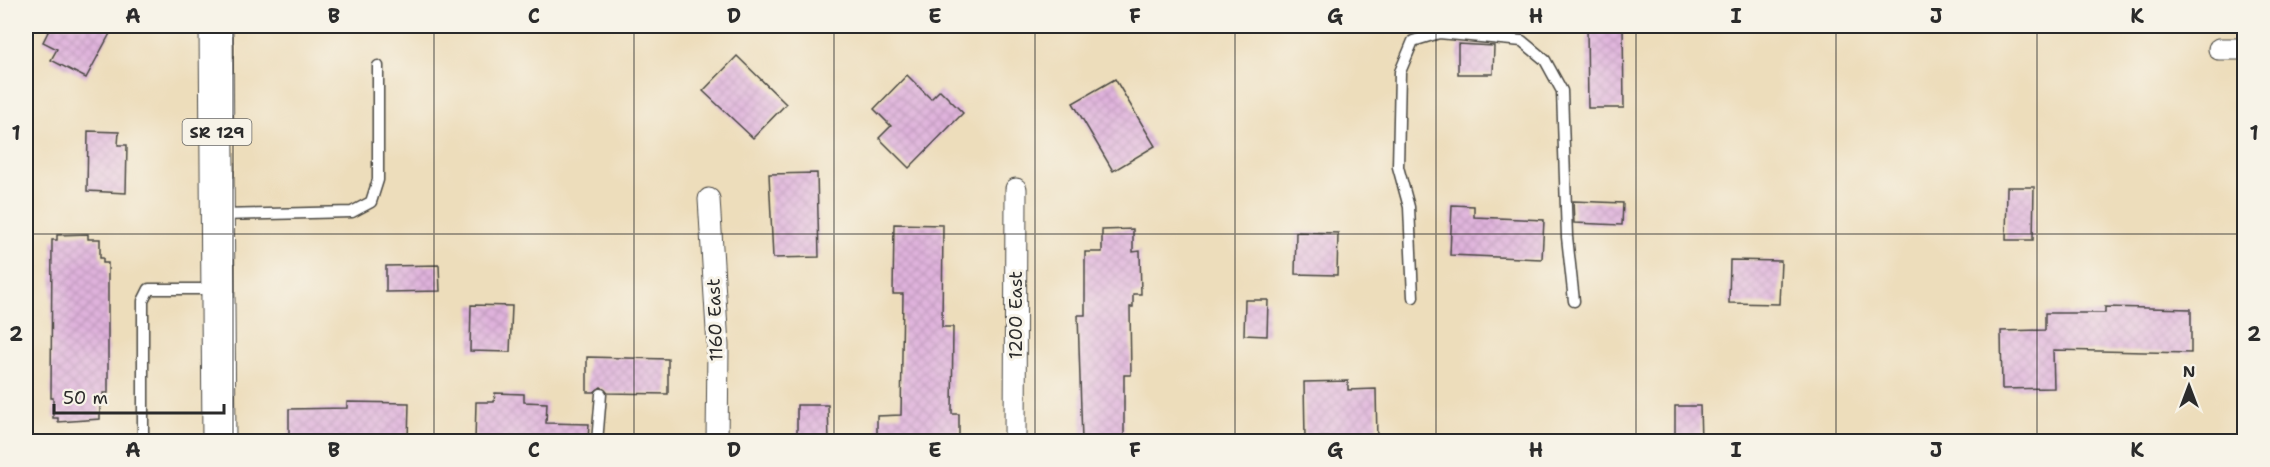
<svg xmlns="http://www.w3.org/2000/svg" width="2270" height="467" font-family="'Shantell Sans',sans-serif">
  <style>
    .building { fill: url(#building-cross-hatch) }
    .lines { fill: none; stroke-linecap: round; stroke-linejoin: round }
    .service-casing { stroke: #484641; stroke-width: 13 }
    .minor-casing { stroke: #484641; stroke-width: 23 }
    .primary-casing { stroke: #484641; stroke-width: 35 }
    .service { stroke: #fff; stroke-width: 10 }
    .minor { stroke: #fff; stroke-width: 21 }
    .primary { stroke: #fff; stroke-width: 33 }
    .grid { fill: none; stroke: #2b2b2b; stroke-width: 1.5; stroke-opacity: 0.55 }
    .labels { text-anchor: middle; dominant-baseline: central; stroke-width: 6; stroke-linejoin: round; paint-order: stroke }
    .shield { fill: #f7f3e8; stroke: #686764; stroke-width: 1.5 }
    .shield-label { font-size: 16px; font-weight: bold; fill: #2b2b2b }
    .street-label { font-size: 18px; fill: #2b2b2b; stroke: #f7f3e8 }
    .neatline { fill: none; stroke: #2b2b2b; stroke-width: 2 }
    .grid-label { font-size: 20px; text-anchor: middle; font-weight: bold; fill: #2b2b2b }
  </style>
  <defs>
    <pattern id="building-cross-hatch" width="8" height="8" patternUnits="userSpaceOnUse" patternTransform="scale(1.5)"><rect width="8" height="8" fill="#dfb2dc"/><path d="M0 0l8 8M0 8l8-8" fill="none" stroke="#c099bd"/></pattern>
  </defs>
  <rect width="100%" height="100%" fill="#f7f3e8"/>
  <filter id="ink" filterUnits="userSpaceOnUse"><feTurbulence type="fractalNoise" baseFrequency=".0167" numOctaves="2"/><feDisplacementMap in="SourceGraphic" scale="12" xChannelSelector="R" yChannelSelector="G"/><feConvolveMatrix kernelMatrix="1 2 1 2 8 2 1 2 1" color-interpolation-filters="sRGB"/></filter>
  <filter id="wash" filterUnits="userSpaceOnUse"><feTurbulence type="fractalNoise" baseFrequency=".008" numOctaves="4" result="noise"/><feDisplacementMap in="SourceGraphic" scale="24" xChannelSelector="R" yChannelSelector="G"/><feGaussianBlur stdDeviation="1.35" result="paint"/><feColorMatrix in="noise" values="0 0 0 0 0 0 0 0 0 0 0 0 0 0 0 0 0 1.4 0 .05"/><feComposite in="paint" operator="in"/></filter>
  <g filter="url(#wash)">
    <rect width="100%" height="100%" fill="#edddbb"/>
    <g id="blocks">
      <g class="building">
        <path d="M 51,26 L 114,26 L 86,78 L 51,60 L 57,49 L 43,42 Z"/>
        <path d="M 1587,26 L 1623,26 L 1624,108 L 1588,108 Z"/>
        <path d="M 1458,44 L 1494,46 L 1493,74 L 1458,74 Z"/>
        <path d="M 737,56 L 786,104 L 753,138 L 703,91 Z"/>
        <path d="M 907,75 L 931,99 L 940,90 L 963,113 L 909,168 L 879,138 L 891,126 L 874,109 Z"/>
        <path d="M 1115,79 L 1155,146 L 1113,171 L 1073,103 Z"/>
        <path d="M 88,131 L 119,132 L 118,145 L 127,145 L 126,193 L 87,191 Z"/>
        <path d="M 817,173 L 819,257 L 773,258 L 769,174 Z"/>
        <path d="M 2007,187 L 2034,187 L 2033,240 L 2006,240 Z"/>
        <path d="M 1573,201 L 1623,203 L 1622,225 L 1574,223 Z"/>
        <path d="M 1452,205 L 1474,206 L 1474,217 L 1544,220 L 1542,259 L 1450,255 Z"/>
        <path d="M 894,224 L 943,225 L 942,327 L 953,327 L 952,414 L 959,414 L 959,441 L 877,441 L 877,416 L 901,415 L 903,294 L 893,294 Z"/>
        <path d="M 1133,229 L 1133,252 L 1140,251 L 1141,294 L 1133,294 L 1133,307 L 1130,307 L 1131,375 L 1124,375 L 1124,441 L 1082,441 L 1078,315 L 1085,315 L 1085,252 L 1102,252 L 1102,230 Z"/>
        <path d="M 1296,232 L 1338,233 L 1337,275 L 1295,274 Z"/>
        <path d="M 88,234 L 88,239 L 100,239 L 100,258 L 103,258 L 103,263 L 108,263 L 108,393 L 103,393 L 103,399 L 100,399 L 100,419 L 58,422 L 58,418 L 53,418 L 53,398 L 51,398 L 52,240 L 57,240 L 57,235 Z"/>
        <path d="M 1730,260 L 1781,261 L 1779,304 L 1729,303 Z"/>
        <path d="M 439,265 L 440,291 L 386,292 L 386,266 Z"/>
        <path d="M 1245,300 L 1268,300 L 1267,336 L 1244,335 Z"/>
        <path d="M 471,305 L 512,306 L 510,352 L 470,351 Z"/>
        <path d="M 2105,307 L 2191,309 L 2191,353 L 2053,350 L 2054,388 L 2002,389 L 2001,331 L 2045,330 L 2045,313 L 2105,313 Z"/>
        <path d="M 587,357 L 668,359 L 668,394 L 608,393 L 601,387 L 594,392 L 587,392 Z"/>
        <path d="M 1348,381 L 1348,390 L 1376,389 L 1377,441 L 1346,441 L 1346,437 L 1305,438 L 1304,382 Z"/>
        <path d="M 495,393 L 524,394 L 524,402 L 547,403 L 546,423 L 589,424 L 588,441 L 475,441 L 476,402 L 494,402 Z"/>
        <path d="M 347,402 L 409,403 L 408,441 L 289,441 L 289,409 L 347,408 Z"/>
        <path d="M 797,405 L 828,405 L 829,441 L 797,441 Z"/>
        <path d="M 1675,406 L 1700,406 L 1701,441 L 1675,441 Z"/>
      </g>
    </g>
  </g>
  <g filter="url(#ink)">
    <use href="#blocks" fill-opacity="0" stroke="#484641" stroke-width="1.5"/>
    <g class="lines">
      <defs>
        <g id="service">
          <path d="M 220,215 L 352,212 L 371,202 L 378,180 L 378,66"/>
          <path d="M 1413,297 L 1409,207 L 1398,167 L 1400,72 L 1413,41 L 1439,33 L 1522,41 L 1545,60 L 1562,91 L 1567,237 L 1574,301"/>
          <path d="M 143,442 L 143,301 L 149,289 L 214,289"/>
          <path d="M 597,442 L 601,394"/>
        </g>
        <g id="minor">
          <path d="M 2219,49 L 2244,49"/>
          <path d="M 709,199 L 718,346 L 717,442"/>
          <path d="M 1015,442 L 1016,189"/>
        </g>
        <path id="primary" d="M 216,26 L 219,442"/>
      </defs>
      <use href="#service" class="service-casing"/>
      <use href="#minor" class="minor-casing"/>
      <use href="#primary" class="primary-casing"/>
      <use href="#service" class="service"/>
      <use href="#minor" class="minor"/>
      <use href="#primary" class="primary"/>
    </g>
  </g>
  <path class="grid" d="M 233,26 L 233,442M 434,26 L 434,442M 634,26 L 634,442M 834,26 L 834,442M 1035,26 L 1035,442M 1235,26 L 1235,442M 1436,26 L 1436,442M 1636,26 L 1636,442M 1836,26 L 1836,442M 2037,26 L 2037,442M 26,234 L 2244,234"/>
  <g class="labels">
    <rect class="shield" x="182.5" y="119" width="69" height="26" rx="4.5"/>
    <g class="shield-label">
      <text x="217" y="132">SR 129</text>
    </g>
    <g class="street-label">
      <text transform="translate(1016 315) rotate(-90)">1200 East</text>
      <text transform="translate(715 320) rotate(-92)">1160 East</text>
    </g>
  </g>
  <rect width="2270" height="467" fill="none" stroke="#f7f3e8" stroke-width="66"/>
  <g transform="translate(2189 386)" stroke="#f7f3e8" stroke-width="4.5" paint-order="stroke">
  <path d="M0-4.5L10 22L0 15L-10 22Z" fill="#2b2b2b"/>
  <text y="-9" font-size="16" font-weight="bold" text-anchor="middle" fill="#2b2b2b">N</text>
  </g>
  <path d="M54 404v9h170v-9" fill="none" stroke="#2b2b2b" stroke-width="3"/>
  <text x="63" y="404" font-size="18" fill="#2b2b2b" stroke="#f7f3e8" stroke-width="4.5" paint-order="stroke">50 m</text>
  <rect x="33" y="33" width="2204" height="401" class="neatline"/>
  <g class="grid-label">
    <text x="133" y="23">A</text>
    <text x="334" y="23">B</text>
    <text x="534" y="23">C</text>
    <text x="734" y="23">D</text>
    <text x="935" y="23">E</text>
    <text x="1135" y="23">F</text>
    <text x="1335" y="23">G</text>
    <text x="1536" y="23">H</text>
    <text x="1736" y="23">I</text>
    <text x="1936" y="23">J</text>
    <text x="2137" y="23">K</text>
    <text x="16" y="140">1</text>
    <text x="2254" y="140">1</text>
    <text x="16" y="341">2</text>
    <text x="2254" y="341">2</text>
    <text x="133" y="457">A</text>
    <text x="334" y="457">B</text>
    <text x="534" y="457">C</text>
    <text x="734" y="457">D</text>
    <text x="935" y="457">E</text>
    <text x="1135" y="457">F</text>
    <text x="1335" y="457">G</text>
    <text x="1536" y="457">H</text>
    <text x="1736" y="457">I</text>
    <text x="1936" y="457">J</text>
    <text x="2137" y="457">K</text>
  </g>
</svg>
